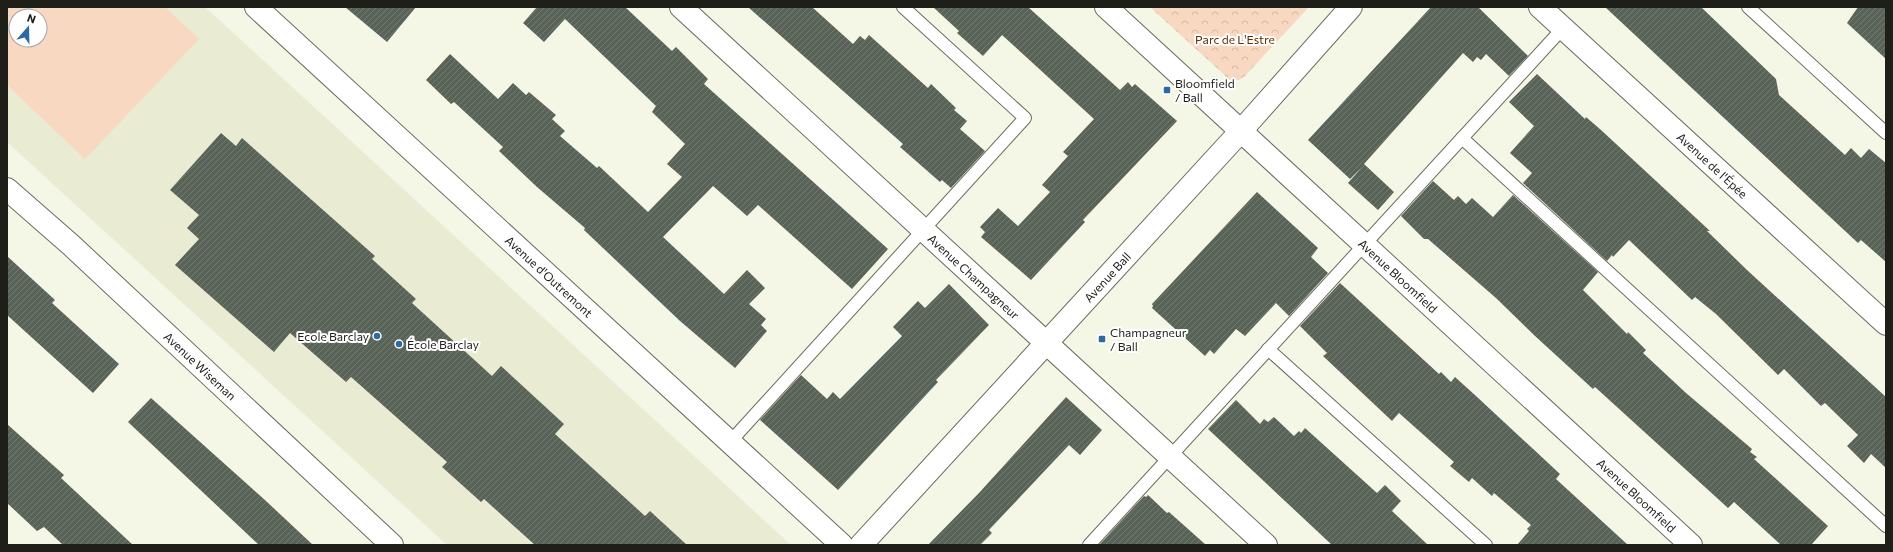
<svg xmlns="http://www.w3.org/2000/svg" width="1893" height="552" font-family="Commissioner,sans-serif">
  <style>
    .built { fill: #e9ebd3; fill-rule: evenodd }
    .park { fill: url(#park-crowns) }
    .pitch { fill: #f9d8c1; fill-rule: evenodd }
    .building { fill: url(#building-hatch) }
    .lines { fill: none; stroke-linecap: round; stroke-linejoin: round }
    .lane-casing { stroke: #6a6c5e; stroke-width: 14 }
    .street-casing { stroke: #6a6c5e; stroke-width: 24 }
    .lane { stroke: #fff; stroke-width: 12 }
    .street { stroke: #fff; stroke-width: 22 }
    .poi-dot { fill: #2c6aa1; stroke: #fff; stroke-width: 1.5 }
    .labels { text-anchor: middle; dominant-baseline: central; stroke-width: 4; stroke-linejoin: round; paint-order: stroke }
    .park-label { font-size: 12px; fill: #5f2e00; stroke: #fff }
    .poi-label { font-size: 12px; fill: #1e1f19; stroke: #fff; text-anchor: start }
    .street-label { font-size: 12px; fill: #1e1f19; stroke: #fff }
  </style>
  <defs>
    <pattern id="park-crowns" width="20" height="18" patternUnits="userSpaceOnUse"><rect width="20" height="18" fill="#f9d8c1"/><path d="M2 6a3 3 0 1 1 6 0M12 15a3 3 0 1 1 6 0" fill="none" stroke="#d5b9a5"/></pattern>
    <pattern id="building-hatch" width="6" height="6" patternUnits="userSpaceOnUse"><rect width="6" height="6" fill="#5a6358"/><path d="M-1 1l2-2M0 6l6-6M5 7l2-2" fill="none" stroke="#727970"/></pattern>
  </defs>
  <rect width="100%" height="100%" fill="#f4f6e6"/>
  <path class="built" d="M 7,7 L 205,7 L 791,545 L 447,545 L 7,142 ZM 16,16 L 40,16 L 40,40 L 16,40 Z"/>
  <path class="park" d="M 1150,7 L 1309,7 L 1244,77 L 1239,80 L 1230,80 Z"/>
  <path class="pitch" d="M 7,7 L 165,7 L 199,39 L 85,159 L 7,85 ZM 16,16 L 40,16 L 40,40 L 16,40 Z"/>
  <g class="building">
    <path d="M 345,7 L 416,7 L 387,42 Z"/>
    <path d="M 537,7 L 625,7 L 672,51 L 676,47 L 708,79 L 704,84 L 888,249 L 852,289 L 758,205 L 747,216 L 713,186 L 663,237 L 724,294 L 747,270 L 765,288 L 749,304 L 766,319 L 761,325 L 767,331 L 735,368 L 680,321 L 584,230 L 585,228 L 537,187 L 499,151 L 503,147 L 454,102 L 451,104 L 426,80 L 450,54 L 498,99 L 513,83 L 526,95 L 529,92 L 556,115 L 552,119 L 565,131 L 560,136 L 597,168 L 599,166 L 648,212 L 682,177 L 667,164 L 685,144 L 652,112 L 656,106 L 565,19 L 544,42 L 523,23 Z"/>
    <path d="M 748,7 L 812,7 L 853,44 L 860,36 L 865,40 L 869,35 L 928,88 L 931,84 L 956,108 L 954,110 L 967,121 L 960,129 L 985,151 L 951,188 L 942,180 L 940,182 L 900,147 L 903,144 Z"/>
    <path d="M 933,7 L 1028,7 L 1120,90 L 1128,82 L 1132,87 L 1135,84 L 1177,121 L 1083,220 L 1085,222 L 1031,280 L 981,237 L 985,232 L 980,227 L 998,208 L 1018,226 L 1050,192 L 1042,185 L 1068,156 L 1063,152 L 1094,119 L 1002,35 L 983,56 L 957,33 L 959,31 Z"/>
    <path d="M 1431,7 L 1478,7 L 1528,56 L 1509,76 L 1486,54 L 1481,60 L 1477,57 L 1473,62 L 1463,53 L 1364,164 L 1394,192 L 1378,210 L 1348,183 L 1362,167 L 1350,179 L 1308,140 Z"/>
    <path d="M 1605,7 L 1701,7 L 1776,79 L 1779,95 L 1845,155 L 1851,148 L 1861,158 L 1869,149 L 1886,163 L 1886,262 L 1861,240 L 1858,243 Z"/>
    <path d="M 1858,7 L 1886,7 L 1886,59 L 1847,23 Z"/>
    <path d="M 1537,74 L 1585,119 L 1586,117 L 1601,130 L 1710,231 L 1707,231 L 1747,270 L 1886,397 L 1886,468 L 1871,454 L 1864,463 L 1847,446 L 1858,435 L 1825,403 L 1821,406 L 1784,369 L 1778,375 L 1716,314 L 1695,297 L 1692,300 L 1629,240 L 1613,257 L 1612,255 L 1607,261 L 1523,183 L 1532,173 L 1510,153 L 1534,126 L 1509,102 Z"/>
    <path d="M 221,133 L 236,146 L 242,138 L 375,256 L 372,259 L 416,299 L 412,303 L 492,376 L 501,366 L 564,424 L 555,434 L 645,516 L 650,511 L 687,545 L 535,545 L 484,499 L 481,502 L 442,467 L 447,462 L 351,377 L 346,382 L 290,333 L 274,352 L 175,265 L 199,239 L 187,228 L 199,215 L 170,190 Z"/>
    <path d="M 1433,181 L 1454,200 L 1458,196 L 1466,204 L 1472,198 L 1493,217 L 1513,195 L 1598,272 L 1583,290 L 1627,334 L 1628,332 L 1646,350 L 1643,353 L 1686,393 L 1752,449 L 1750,452 L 1757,457 L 1754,459 L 1828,526 L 1811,545 L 1781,545 L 1734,502 L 1728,508 L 1595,387 L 1593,389 L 1535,336 L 1496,298 L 1428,239 L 1424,239 L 1401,216 Z"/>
    <path d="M 1257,192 L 1318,248 L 1311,257 L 1328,273 L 1289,316 L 1276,303 L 1245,336 L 1236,329 L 1214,354 L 1210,350 L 1205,356 L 1152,308 L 1153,306 L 1152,304 Z"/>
    <path d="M 7,256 L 55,300 L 52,303 L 119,364 L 93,393 L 7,315 Z"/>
    <path d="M 1340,283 L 1439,374 L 1441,372 L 1451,382 L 1455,377 L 1476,396 L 1560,474 L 1556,479 L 1628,545 L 1517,545 L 1529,531 L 1527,529 L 1531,525 L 1494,493 L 1492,496 L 1472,478 L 1469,482 L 1450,466 L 1454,462 L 1399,413 L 1392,421 L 1323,356 L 1327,353 L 1300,326 Z"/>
    <path d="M 949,284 L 989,325 L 936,380 L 938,382 L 838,490 L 760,420 L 801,375 L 827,399 L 833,392 L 840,399 L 902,336 L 893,327 L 918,301 L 925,308 Z"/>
    <path d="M 1066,397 L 1102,430 L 1080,455 L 1069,445 L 989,530 L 992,533 L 980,545 L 928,545 L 979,493 Z"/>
    <path d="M 151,398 L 266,501 L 313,545 L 259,545 L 128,422 Z"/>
    <path d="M 1236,400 L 1260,424 L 1264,419 L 1268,422 L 1274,417 L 1294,436 L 1299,431 L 1301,433 L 1305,428 L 1377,493 L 1385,485 L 1401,501 L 1392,511 L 1428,545 L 1332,545 L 1208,429 Z"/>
    <path d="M 7,424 L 64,475 L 61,478 L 133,545 L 63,545 L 44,527 L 37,531 L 7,503 Z"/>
    <path d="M 1148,495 L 1167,513 L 1169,512 L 1206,545 L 1099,545 L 1144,496 L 1146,497 Z"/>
  </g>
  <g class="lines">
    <defs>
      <g id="lane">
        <path d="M 1748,7 L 1886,133"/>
        <path d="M 1462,138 L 1886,526"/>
        <path d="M 1268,349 L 1486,545"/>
        <path d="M 730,442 L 1025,118 L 903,7"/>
        <path d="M 1089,545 L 1563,28"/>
      </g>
      <g id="street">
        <path id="s1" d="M 256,7 L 842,545"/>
        <path id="s2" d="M 681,7 L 1266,545"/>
        <path id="s3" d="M 1106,7 L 1691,545"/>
        <path id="s4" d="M 1540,7 L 1886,324"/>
        <path id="s5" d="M 7,189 L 71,245 L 392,545"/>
        <path id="s6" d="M 861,545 L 1240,132 L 1351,7"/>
      </g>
    </defs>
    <use href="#lane" class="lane-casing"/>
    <use href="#street" class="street-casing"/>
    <use href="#lane" class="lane"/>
    <use href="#street" class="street"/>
  </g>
  <g class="poi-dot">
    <rect x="1163" y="86" width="8" height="8" rx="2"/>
    <circle cx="377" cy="336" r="4"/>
    <rect x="1098" y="335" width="8" height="8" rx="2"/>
    <circle cx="399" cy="344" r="4"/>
  </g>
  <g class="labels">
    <g class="park-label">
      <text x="1235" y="39">Parc de L'Estre</text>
    </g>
    <g class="poi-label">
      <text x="1175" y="83">Bloomfield<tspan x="1175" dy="14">/ Ball</tspan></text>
      <text x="1110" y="332">Champagneur<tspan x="1110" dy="14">/ Ball</tspan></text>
      <text x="369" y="336" text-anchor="end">Ecole Barclay</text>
      <text x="407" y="344">École Barclay</text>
    </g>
    <g class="street-label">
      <text stroke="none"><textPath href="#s4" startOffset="234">Avenue de l'Épée</textPath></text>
      <text stroke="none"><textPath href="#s1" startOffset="398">Avenue d'Outremont</textPath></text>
      <text stroke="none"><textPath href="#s2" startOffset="398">Avenue Champagneur</textPath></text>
      <text stroke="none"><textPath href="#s6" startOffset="364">Avenue Ball</textPath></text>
      <text stroke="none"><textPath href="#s3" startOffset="397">Avenue Bloomfield</textPath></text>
      <text stroke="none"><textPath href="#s5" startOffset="262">Avenue Wiseman</textPath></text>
      <text stroke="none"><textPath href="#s3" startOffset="721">Avenue Bloomfield</textPath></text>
    </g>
  </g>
  <rect width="1893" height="552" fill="none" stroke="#1e1f19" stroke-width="16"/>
  <g transform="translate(28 28) rotate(20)"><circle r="19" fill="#ffffff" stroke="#a5a5a3"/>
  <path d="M0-3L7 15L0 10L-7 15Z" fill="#2c6aa1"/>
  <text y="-6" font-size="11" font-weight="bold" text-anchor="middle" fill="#1e1f19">N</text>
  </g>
</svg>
